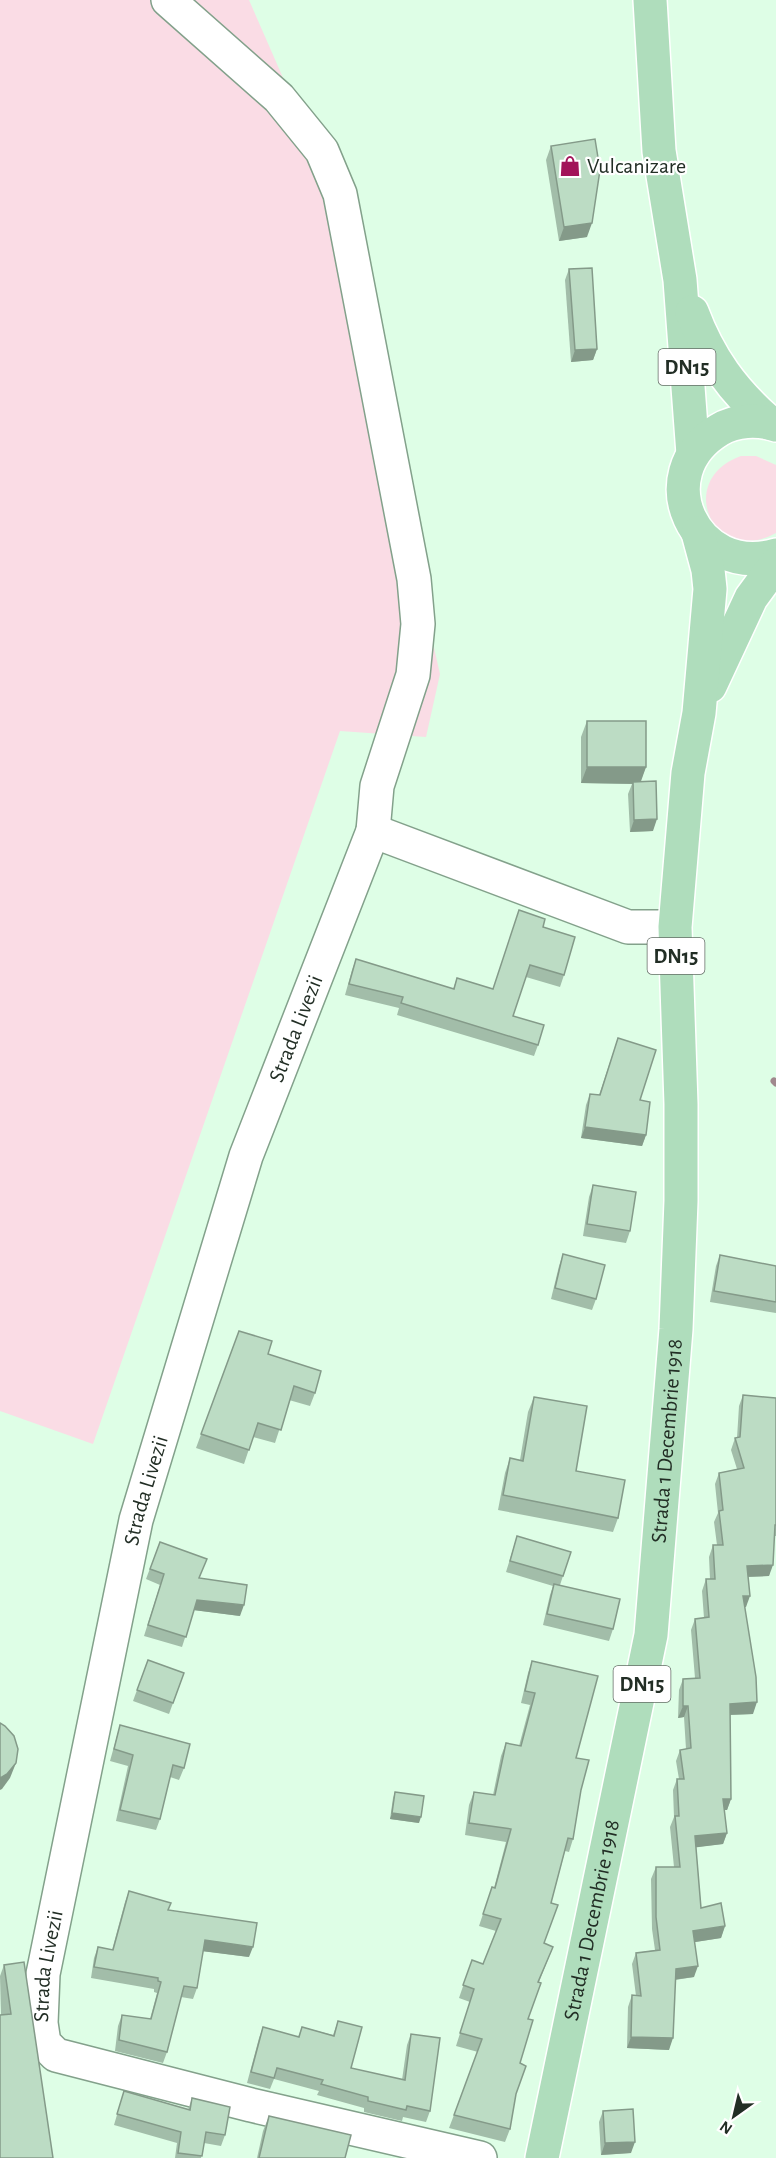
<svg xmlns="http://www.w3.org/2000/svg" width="776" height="2158" font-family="'Alegreya Sans',sans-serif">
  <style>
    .green { fill: #fadce5 }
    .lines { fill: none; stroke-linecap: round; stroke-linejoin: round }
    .stream { stroke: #a0888d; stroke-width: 7 }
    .minor-casing { stroke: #83a18b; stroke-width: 36 }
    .major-casing { stroke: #fff; stroke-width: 36 }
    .minor { stroke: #fff; stroke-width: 33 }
    .major { stroke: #afddbc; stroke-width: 33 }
    .wall { fill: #a2bda9 }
    .shaded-wall { fill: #849a89 }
    .building { fill: #bcdcc4; stroke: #849a89; stroke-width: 1.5 }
    .labels { text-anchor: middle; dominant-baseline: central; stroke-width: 4.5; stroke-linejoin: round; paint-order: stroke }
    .shield { fill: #fff; stroke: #646d66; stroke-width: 1.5 }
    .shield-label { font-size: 21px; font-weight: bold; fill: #222e25 }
    .poi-label { font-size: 22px; fill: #222e25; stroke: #fff; text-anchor: start }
    .street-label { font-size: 22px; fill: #222e25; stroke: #fff }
  </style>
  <rect width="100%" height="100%" fill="#defee6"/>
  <g class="green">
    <path d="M 0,0 L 249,0 L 326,176 L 440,674 L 426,737 L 340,731 L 93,1444 L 0,1411 Z"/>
    <path d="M 741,456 L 756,456 L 776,465 L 776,533 C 713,567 674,480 741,456 Z"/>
  </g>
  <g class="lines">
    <path class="stream" d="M 774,1081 L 776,1083"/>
    <defs>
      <g id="minor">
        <path d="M 168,0 L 279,98 L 322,151 L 340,194 L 414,579 L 418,624 L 413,675 L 377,786 L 373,831"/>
        <path id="s1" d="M 480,2158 L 251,2105 L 56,2055 L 44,2043 L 41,2023 L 43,1974 L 136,1520 L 246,1156 L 373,831 L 628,927 L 675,927"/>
      </g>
      <g id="major">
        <path d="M 650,0 L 659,151 L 680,280 L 693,454"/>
        <path d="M 692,312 C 709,358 733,391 770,423"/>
        <path d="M 776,425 C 758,419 735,420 719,430 C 646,474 695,579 776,555"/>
        <path d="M 710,686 L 751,598 L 776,564"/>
        <path id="s2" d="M 542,2158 L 651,1635 L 676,1329 L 681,1201 L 681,1104 L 675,927 L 688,773 L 699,713 L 710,589 L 708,570 L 698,533"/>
      </g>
    </defs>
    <use href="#minor" class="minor-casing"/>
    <use href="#major" class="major-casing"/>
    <use href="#minor" class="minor"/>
    <use href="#major" class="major"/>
  </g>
  <g class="wall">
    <path d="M 551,146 L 587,237 L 559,241 L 546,160 Z"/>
    <path d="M 569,269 L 597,349 L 593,360 L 571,362 L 565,280 Z"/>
    <path d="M 587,721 L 646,767 L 640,782 L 653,831 L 630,832 L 628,794 L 632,784 L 581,783 L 581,737 Z"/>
    <path d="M 543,927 L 564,975 L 560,987 L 526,977 L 513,1016 L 538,1045 L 534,1056 L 397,1015 L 399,1008 L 345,995 L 352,970 L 356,959 L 453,989 L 457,978 L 493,989 Z"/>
    <path d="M 618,1038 L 640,1100 L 646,1135 L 642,1146 L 581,1138 L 586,1105 L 590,1094 L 599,1095 Z"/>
    <path d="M 593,1185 L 630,1231 L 626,1243 L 583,1236 L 589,1197 Z"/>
    <path d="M 563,1254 L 596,1299 L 592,1310 L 551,1299 L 559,1266 Z"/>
    <path d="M 720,1255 L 776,1266 L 776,1313 L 710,1302 L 716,1266 Z"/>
    <path d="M 239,1331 L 315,1393 L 310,1406 L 289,1400 L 275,1443 L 253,1437 L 244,1464 L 196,1448 Z"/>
    <path d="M 743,1395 L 776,1398 L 776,1536 L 774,1536 L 769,1576 L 748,1577 L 746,1607 L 745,1607 L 753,1714 L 730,1715 L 731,1799 L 727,1810 L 724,1810 L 727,1833 L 723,1844 L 696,1847 L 701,1908 L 725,1926 L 721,1938 L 695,1942 L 694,1977 L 675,1980 L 669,2050 L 627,2048 L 628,2007 L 632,1995 L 636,1996 L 632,1964 L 636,1953 L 655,1950 L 652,1929 L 651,1879 L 656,1867 L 674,1867 L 670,1827 L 674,1817 L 673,1790 L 677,1779 L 679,1779 L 676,1761 L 680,1750 L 686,1749 L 684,1717 L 678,1718 L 679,1690 L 683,1679 L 695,1678 L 691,1630 L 695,1619 L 704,1618 L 702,1591 L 706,1579 L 710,1579 L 709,1557 L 713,1545 L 717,1545 L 714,1522 L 718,1513 L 715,1484 L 719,1473 L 737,1469 L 731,1450 L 735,1438 L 737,1438 L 739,1406 Z"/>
    <path d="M 534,1397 L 576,1471 L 618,1518 L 613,1532 L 498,1510 L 505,1473 L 510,1458 L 520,1460 L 528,1412 Z"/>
    <path d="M 517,1536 L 563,1576 L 560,1585 L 613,1629 L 609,1641 L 543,1625 L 550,1595 L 553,1586 L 506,1572 Z"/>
    <path d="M 160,1542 L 199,1578 L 240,1616 L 194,1610 L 182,1647 L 144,1636 L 160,1585 L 146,1579 Z"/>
    <path d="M 148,1660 L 184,1673 L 169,1714 L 133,1701 Z"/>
    <path d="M 532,1661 L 576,1758 L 581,1790 L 573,1839 L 569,1852 L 565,1851 L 551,1903 L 544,1943 L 553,1947 L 539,1982 L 528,2019 L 520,2063 L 510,2129 L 505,2142 L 449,2128 L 478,2052 L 456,2046 L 470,2002 L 459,1998 L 472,1960 L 483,1964 L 496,1931 L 479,1926 L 492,1887 L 494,1888 L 506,1842 L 465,1835 L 469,1805 L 474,1792 L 493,1795 L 501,1756 L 506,1743 L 519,1746 L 530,1705 L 521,1703 L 528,1673 Z"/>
    <path d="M 120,1725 L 184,1768 L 179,1780 L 170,1777 L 160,1819 L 156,1830 L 116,1821 L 128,1766 L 110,1761 Z"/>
    <path d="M 395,1792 L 419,1823 L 390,1819 L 393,1798 Z"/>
    <path d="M 129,1891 L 168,1910 L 249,1957 L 203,1951 L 197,1988 L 193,1999 L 181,1997 L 167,2052 L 163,2063 L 115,2051 L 118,2026 L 122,2015 L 150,2019 L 157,1993 L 154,1992 L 154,1989 L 91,1978 L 94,1958 L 98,1947 L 112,1950 L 125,1902 Z"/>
    <path d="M 4,1965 L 53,2158 L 1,2015 L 0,1976 Z"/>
    <path d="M 338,2021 L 351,2068 L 402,2080 L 407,2045 L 411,2034 L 430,2111 L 426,2122 L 403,2117 L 402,2121 L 364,2112 L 364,2108 L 317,2095 L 319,2091 L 274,2079 L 270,2089 L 247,2083 L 259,2038 L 263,2027 L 298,2037 L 302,2027 L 333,2035 Z"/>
    <path d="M 124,2091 L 188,2110 L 192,2098 L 225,2135 L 221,2146 L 204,2143 L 201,2158 L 175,2158 L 177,2143 L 114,2125 Z"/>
    <path d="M 603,2111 L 631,2153 L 601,2155 L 599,2122 Z"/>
    <path d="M 269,2116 L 345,2158 L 257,2158 L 263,2131 Z"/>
  </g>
  <g class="shaded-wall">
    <path d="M 592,223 L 587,237 L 559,241 L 564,227 Z"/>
    <path d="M 597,349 L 593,360 L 571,362 L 575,350 Z"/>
    <path d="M 587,767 L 646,767 L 640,784 L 581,783 Z"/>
    <path d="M 657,819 L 653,831 L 630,832 L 634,820 Z"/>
    <path d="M 585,1127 L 646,1135 L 642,1146 L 581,1138 Z"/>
    <path d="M 773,1565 L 769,1576 L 743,1577 L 747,1566 Z"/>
    <path d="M 743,1596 L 750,1596 L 746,1607 L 739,1608 Z"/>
    <path d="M 197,1600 L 244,1605 L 240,1616 L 193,1610 Z"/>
    <path d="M 757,1702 L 753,1714 L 726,1715 L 730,1704 Z"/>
    <path d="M 683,1706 L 688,1706 L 684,1717 L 678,1718 Z"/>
    <path d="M 16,1763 L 10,1778 L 2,1789 L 0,1790 L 0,1778 Z"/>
    <path d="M 723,1799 L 731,1799 L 727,1810 L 719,1810 Z"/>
    <path d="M 392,1813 L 421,1817 L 419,1823 L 390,1819 Z"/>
    <path d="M 727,1833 L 723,1844 L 691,1848 L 695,1836 Z"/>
    <path d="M 725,1926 L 721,1938 L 689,1943 L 693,1931 Z"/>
    <path d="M 205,1940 L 253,1947 L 249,1957 L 201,1951 Z"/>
    <path d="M 698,1966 L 694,1977 L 672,1980 L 676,1969 Z"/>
    <path d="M 631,2037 L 673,2038 L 669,2050 L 627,2048 Z"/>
    <path d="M 635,2142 L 631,2153 L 601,2155 L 605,2143 Z"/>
  </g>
  <g class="building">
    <path d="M 595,139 L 600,170 L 592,223 L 564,227 L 551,146 Z"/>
    <path d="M 592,268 L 597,349 L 575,350 L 569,269 Z"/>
    <rect x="587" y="721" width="59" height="46"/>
    <path d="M 656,781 L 657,819 L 634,820 L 633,782 Z"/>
    <path d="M 519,910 L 545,919 L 543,927 L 575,937 L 564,975 L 530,965 L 513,1016 L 544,1025 L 538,1045 L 401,1003 L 403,997 L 349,984 L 356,959 L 454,989 L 457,978 L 493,989 Z"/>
    <path d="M 618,1038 L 656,1050 L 640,1100 L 650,1102 L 646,1135 L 585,1127 L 590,1094 L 600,1095 Z"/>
    <path d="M 593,1185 L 636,1192 L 630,1231 L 587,1224 Z"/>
    <path d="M 563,1254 L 605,1265 L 596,1299 L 555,1288 Z"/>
    <path d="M 720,1255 L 776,1266 L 776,1302 L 714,1291 Z"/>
    <path d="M 239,1331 L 272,1341 L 268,1354 L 321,1371 L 315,1393 L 294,1386 L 281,1430 L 258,1423 L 249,1450 L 201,1434 Z"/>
    <path d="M 743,1395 L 776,1398 L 776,1525 L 775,1525 L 773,1565 L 747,1566 L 750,1596 L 743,1596 L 756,1677 L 757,1702 L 730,1704 L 731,1799 L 723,1799 L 727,1833 L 695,1836 L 701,1908 L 721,1903 L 725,1926 L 693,1931 L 698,1966 L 676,1969 L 673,2038 L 631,2037 L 632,1995 L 641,1996 L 636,1953 L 660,1950 L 656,1917 L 656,1867 L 680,1867 L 675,1816 L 679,1816 L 677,1779 L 684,1779 L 680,1750 L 691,1748 L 688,1706 L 683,1706 L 683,1679 L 700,1678 L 695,1619 L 709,1617 L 706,1579 L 715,1579 L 713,1545 L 723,1545 L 719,1511 L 723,1510 L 719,1473 L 744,1468 L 735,1438 L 740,1437 Z"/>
    <path d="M 534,1397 L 587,1406 L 576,1471 L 625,1480 L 618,1518 L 503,1495 L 510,1458 L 523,1461 Z"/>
    <path d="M 517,1536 L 571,1552 L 563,1576 L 510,1561 Z"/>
    <path d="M 160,1542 L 207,1559 L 199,1578 L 247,1585 L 244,1605 L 197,1600 L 186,1637 L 148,1625 L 164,1574 L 150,1569 Z"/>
    <path d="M 554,1584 L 620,1599 L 613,1629 L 547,1614 Z"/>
    <path d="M 148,1660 L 184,1673 L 173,1703 L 137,1690 Z"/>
    <path d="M 532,1661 L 598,1676 L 576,1758 L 589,1760 L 581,1790 L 573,1839 L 568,1838 L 551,1903 L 558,1905 L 544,1943 L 553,1947 L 538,1982 L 541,1983 L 528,2019 L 533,2020 L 520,2063 L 526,2066 L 516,2094 L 510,2129 L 454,2115 L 482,2039 L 460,2033 L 474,1989 L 463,1985 L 472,1960 L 483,1964 L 501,1919 L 483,1914 L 492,1887 L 495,1888 L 511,1829 L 469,1823 L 474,1792 L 495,1795 L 506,1743 L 521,1746 L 535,1693 L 525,1691 Z"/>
    <path d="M 0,1723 L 5,1726 L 14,1736 L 18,1749 L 16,1763 L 7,1774 L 0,1778 Z"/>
    <path d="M 120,1725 L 190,1744 L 184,1768 L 173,1765 L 160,1819 L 120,1810 L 133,1755 L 114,1749 Z"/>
    <path d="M 395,1792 L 424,1796 L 421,1817 L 392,1813 Z"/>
    <path d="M 129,1891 L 171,1903 L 168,1910 L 257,1923 L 253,1947 L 205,1940 L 197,1988 L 184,1986 L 167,2052 L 119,2040 L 122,2015 L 151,2019 L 161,1982 L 158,1981 L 158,1978 L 94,1967 L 98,1947 L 113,1950 Z"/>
    <path d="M 24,1962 L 53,2158 L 0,2158 L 0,2015 L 11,2014 L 4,1965 Z"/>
    <path d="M 338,2021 L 362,2027 L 351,2068 L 405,2080 L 411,2034 L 440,2038 L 430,2111 L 407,2106 L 406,2110 L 368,2101 L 368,2097 L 321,2084 L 323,2080 L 277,2068 L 274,2078 L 251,2072 L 263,2027 L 299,2037 L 302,2027 L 334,2036 Z"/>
    <path d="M 124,2091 L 190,2110 L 192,2098 L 230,2107 L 225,2135 L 206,2132 L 202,2156 L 178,2153 L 181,2132 L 117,2114 Z"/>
    <path d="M 633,2109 L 635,2142 L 605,2143 L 603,2111 Z"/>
    <path d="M 269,2116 L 351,2135 L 345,2158 L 259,2158 Z"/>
  </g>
  <defs>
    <symbol id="shop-bare" viewBox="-9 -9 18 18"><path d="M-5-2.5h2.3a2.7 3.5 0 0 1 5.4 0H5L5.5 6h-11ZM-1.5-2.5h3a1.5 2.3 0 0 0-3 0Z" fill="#a21359" stroke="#fff" stroke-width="2.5" paint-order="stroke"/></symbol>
  </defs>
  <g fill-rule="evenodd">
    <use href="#shop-bare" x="555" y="151" width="30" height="30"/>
  </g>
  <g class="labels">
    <g class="shield">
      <rect x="658.5" y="349" width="57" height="36" rx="4.5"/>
      <rect x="647.5" y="938" width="57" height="36" rx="4.5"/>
      <rect x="613.5" y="1666" width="57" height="36" rx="4.5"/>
    </g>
    <g class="shield-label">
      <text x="687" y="367">DN15</text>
      <text x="676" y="956">DN15</text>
      <text x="642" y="1684">DN15</text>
    </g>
    <g class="poi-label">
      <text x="587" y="166">Vulcanizare</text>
    </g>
    <g class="street-label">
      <text stroke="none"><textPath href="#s1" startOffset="1503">Strada Livezii</textPath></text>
      <text stroke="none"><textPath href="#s2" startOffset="729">Strada 1 Decembrie 1918</textPath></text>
      <text stroke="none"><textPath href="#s1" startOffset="1017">Strada Livezii</textPath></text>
      <text stroke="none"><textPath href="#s2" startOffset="243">Strada 1 Decembrie 1918</textPath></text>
      <text stroke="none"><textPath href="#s1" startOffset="531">Strada Livezii</textPath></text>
    </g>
  </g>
  <g transform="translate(734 2116) rotate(214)" stroke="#ffffff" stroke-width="4.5" paint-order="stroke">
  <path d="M0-4.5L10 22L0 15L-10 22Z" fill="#222e25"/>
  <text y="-9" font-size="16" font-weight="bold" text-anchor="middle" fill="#222e25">N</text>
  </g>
</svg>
